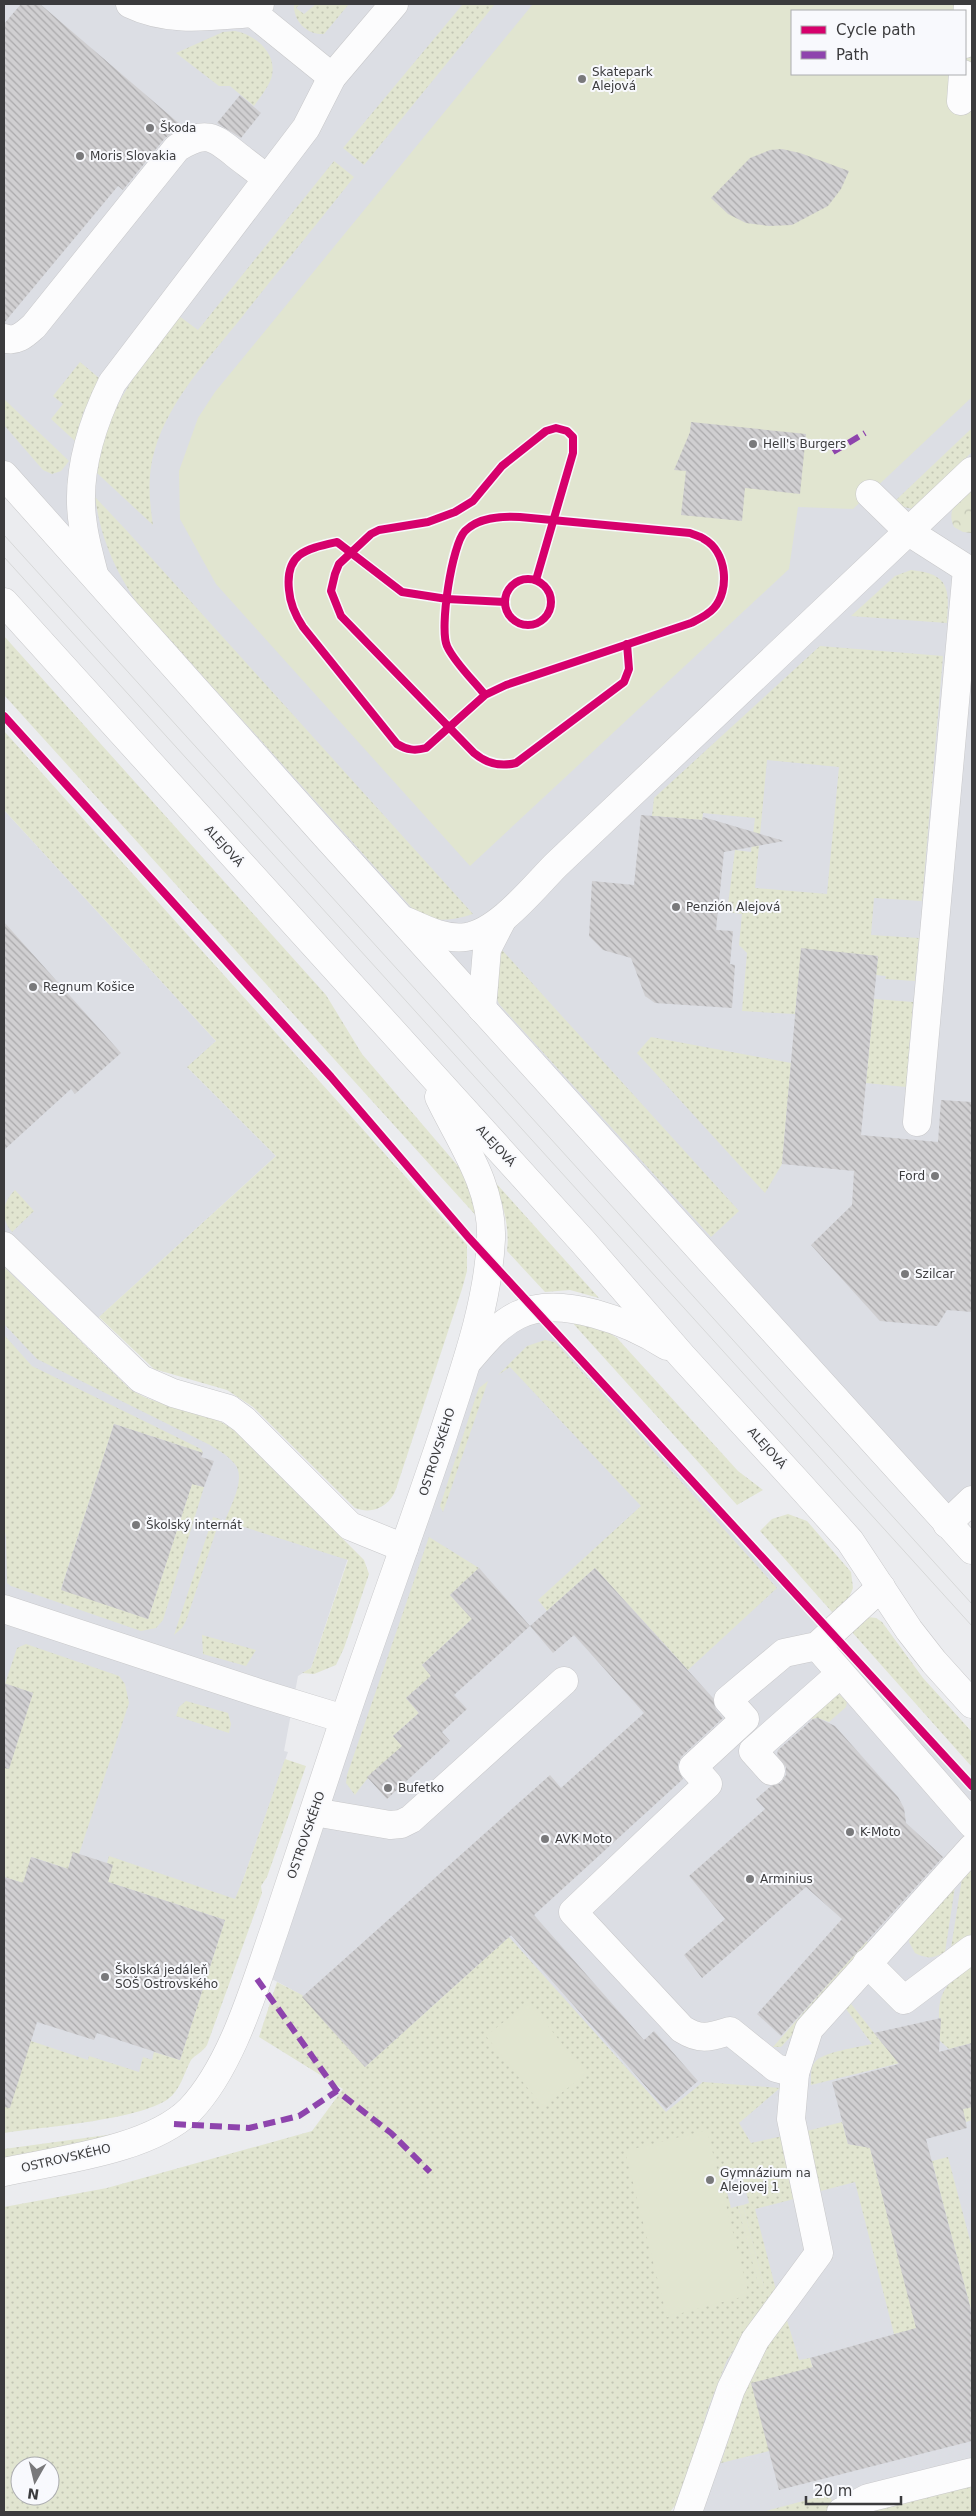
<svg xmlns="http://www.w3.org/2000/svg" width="976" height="2516" font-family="'DejaVu Sans',sans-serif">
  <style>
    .built { fill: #dcdee4; fill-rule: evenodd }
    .grass { fill: url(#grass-dots); fill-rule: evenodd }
    .forest { fill: url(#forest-crowns) }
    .garden { fill: #e1e5d0; fill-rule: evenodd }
    .building { fill: url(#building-back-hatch) }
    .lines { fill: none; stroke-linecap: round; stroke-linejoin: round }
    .minor-casing { stroke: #c8c8ca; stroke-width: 29 }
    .minor { stroke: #fcfcfd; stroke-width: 28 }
    .tram { stroke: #d7d8d8; stroke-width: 1 }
    .quiet { stroke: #8e44ad; stroke-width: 6; stroke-dasharray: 12 6; stroke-linecap: butt }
    .cycleway-casing { stroke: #f8f9fd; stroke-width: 11 }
    .cycleway { stroke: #d6006c; stroke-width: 8 }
    .poi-dot { fill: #79797b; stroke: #f8f9fd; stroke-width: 2 }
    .labels { text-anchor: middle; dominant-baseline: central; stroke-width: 4; stroke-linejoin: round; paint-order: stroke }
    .poi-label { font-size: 12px; fill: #3b3b3d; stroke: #f8f9fd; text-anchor: start }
    .street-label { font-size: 12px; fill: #3b3b3d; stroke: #f8f9fd }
  </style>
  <defs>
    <pattern id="grass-dots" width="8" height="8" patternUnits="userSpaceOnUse" patternTransform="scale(1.25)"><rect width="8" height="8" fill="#e1e5d0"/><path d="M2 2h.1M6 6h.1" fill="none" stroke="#c2c5b4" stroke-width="1.8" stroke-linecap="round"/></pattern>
    <pattern id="forest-crowns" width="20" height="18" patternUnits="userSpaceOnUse" patternTransform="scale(1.25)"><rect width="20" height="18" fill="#e1e5d0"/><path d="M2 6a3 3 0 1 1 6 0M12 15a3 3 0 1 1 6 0" fill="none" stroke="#c2c5b4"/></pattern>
    <pattern id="building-back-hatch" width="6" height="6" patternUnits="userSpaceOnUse" patternTransform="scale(1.25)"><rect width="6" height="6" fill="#d0cfd1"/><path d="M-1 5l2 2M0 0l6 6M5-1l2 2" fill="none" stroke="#aaa9ab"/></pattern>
  </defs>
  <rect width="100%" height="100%" fill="#ebecef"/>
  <g class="built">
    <path d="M 4,4 L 972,4 L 972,1510 L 947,1524 L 4,475 ZM 792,11 L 965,11 L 965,74 L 792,74 Z"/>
    <path d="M 4,810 L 216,1041 L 188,1068 L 276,1156 L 74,1340 L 136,1401 L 231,1432 L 348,1558 L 311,1668 L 298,1676 L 284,1751 L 288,1752 L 244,1877 L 190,2062 L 120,2112 L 4,2129 Z"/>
    <path d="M 535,1309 L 972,1786 L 972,2512 L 688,2512 L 298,1993 L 259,1972 L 464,1372 Z"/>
  </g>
  <g class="grass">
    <path d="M 294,4 L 300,4 L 296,8 L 304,14 L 316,4 L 349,4 L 324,34 C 307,35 293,21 294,4 Z"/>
    <path d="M 463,4 L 495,4 L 364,165 L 343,148 Z"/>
    <path d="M 235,31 C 256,35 279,54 271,79 C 267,89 260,97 254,106 L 230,86 L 219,86 L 176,53 L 223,32 Z"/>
    <path d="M 334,161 L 354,177 C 317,224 279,270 242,317 C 210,357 170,399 155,449 C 147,474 149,500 153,525 L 97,473 C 106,406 140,368 179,316 L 198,330 Z"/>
    <path d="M 80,362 L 99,378 L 83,413 L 75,441 L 51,419 L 63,404 L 53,396 Z"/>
    <path d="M 4,399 L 69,461 L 61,471 L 52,474 L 43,470 L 4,425 Z"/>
    <path d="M 972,428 L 972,452 L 913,509 L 899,506 L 894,502 Z"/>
    <path d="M 95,497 L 127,531 L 473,914 C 455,920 439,922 420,917 L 137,603 C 114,568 101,539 95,497 Z"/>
    <path d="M 911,570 C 951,574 949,590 947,623 L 851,616 L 895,576 Z"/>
    <path d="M 4,636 L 326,995 L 362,1054 L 464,1173 L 480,1220 L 4,695 Z"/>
    <path d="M 820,646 L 943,656 L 922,901 L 874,898 L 871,935 L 919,938 L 915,981 L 885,979 L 886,976 L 876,975 L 878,956 L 802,949 L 795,1014 L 742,1011 L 747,953 L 739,945 L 742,914 L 727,912 L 735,850 L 751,852 L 755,818 L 703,813 L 702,820 L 652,816 L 654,798 ZM 767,760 L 839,767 L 827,894 L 755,888 Z"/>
    <path d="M 4,731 L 467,1245 L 467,1271 L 462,1289 L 396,1489 C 390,1506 373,1515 355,1508 L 253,1407 L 227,1390 L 154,1369 L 99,1317 L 276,1156 L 187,1067 L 216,1041 L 4,810 Z"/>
    <path d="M 502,950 L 739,1211 L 711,1237 L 499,1004 C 491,988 492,965 502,950 Z"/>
    <path d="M 874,999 L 913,1002 L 906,1087 L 866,1083 Z"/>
    <path d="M 651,1037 L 791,1063 L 782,1164 L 765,1193 L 637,1053 Z"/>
    <path d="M 494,1181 L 599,1298 L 570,1290 L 545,1292 L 507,1251 C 510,1226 503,1205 494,1181 Z"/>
    <path d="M 15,1190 L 34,1211 L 12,1232 C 0,1218 2,1203 15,1190 Z"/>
    <path d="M 4,1267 L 130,1389 C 162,1411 204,1406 235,1431 L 364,1560 L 369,1574 L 344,1648 L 336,1665 L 314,1674 L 302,1673 L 311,1668 L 348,1560 L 225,1521 C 231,1504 248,1476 233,1462 C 227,1455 218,1450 210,1445 L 37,1359 L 4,1324 Z"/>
    <path d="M 569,1319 L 605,1330 L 617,1338 L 738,1471 L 763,1490 L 737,1505 Z"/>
    <path d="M 4,1335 L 32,1366 L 201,1449 L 203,1453 L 114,1424 L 61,1589 L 148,1619 L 192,1484 L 204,1487 L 163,1620 L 156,1628 L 141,1631 L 11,1586 L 7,1583 L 6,1538 L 4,1524 Z"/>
    <path d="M 545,1340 L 555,1342 L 777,1588 L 688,1670 L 595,1568 L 547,1611 L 538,1600 L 641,1506 L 510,1367 L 498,1375 L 527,1346 Z"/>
    <path d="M 488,1381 L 443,1512 L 440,1506 L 476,1396 L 479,1388 Z"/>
    <path d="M 788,1514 L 807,1521 L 851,1572 L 853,1588 L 848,1600 L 832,1612 L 760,1531 L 772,1519 Z"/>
    <path d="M 213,1517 L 220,1519 L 186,1621 L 182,1628 L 174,1635 Z"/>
    <path d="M 429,1537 L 479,1568 L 450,1595 L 472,1619 L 422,1665 L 431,1676 L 406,1698 L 419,1713 L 393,1736 L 404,1748 C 383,1760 368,1776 355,1795 L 346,1783 L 347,1775 Z"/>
    <path d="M 868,1617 L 876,1618 L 882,1622 L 923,1678 L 972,1732 L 972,1767 L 851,1631 Z"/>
    <path d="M 202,1635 L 256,1650 L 246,1666 L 203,1654 Z"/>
    <path d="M 26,1644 L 119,1676 L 125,1684 L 129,1703 L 79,1854 L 73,1853 L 68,1869 L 32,1857 L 23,1883 L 4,1877 L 4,1762 L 7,1750 L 14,1752 L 33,1693 L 5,1684 L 17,1648 Z"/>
    <path d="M 838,1693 L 847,1702 L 846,1707 L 829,1722 L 818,1718 L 806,1720 Z"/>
    <path d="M 186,1701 L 228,1713 L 231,1724 L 229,1733 L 176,1716 L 179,1707 Z"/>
    <path d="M 285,1759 L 306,1766 L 267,1877 L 261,1886 L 262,1893 L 207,2045 C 203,2052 195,2055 191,2060 C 184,2073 180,2091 168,2099 C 139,2120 42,2127 4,2133 L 4,2091 L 13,2094 L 4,2061 L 4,2032 L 88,2060 L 89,2056 L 139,2072 L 143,2057 L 152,2060 L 154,2052 L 180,2060 L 225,1920 L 108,1882 L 112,1865 L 107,1863 L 109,1856 L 235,1899 L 244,1877 Z"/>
    <path d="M 972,1862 L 972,1935 L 951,1948 L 963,1872 Z"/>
    <path d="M 956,1880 L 945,1952 C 933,1959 927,1959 915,1953 L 909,1942 L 911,1929 Z"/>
    <path d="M 509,1937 L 666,2112 L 703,2082 L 780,2088 L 739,2123 L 751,2143 L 783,2136 L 798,2198 L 755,2209 L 776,2290 L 727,2360 L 706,2414 L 698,2449 L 681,2498 L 670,2512 L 4,2512 L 4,2207 L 107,2188 L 312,2131 L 343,2089 L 259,2037 L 277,1982 L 302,1995 L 365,2067 ZM 742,2176 L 749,2203 L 743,2205 L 765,2290 L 760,2290 L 738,2206 L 731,2208 L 724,2180 ZM 20,2466 L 50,2466 L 50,2496 L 20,2496 Z"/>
    <path d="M 866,1941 L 873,1947 L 781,2047 L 773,2047 Z"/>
    <path d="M 972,1964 L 972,2043 L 949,2049 L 939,2040 L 941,2018 L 939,2018 C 938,1988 951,1981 972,1964 Z"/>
    <path d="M 848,2000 L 886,2048 L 913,2041 L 916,2059 L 811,2085 C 811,2078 810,2068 815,2062 C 822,2052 859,2047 872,2044 L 843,2005 Z"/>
    <path d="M 972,2107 L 972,2120 L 966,2122 L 962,2109 Z"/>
    <path d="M 842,2122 L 848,2144 L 867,2147 L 868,2140 L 917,2329 L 894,2334 L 855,2182 L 817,2192 L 803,2132 Z"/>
    <path d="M 129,2132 L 4,2159 L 4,2149 Z"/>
    <path d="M 948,2157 L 972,2248 L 972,2314 L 932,2161 Z"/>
    <path d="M 786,2317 L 799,2360 L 810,2358 L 815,2377 L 769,2451 L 721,2463 C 738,2412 750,2358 786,2317 Z"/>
    <path d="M 972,2483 L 972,2512 L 859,2512 Z"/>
    <path d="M 822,2496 L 830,2497 C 834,2503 833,2508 827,2512 L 762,2512 Z"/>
  </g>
  <path class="forest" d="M 972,484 L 972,533 L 963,532 L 954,527 C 945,508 961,497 972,484 Z"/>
  <g class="garden">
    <path d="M 533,4 L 972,4 L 972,397 L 853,509 L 798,507 L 789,569 L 470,866 L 216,584 L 180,519 L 179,471 L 198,418 L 215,392 ZM 792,11 L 965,11 L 965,74 L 792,74 Z"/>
    <path d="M 529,2002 L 586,2074 L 543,2107 L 486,2036 Z"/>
    <path d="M 707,2130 L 749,2295 L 667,2317 L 625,2151 Z"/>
    <path d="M 743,2205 L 765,2290 L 760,2291 L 738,2206 Z"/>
  </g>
  <g class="building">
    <path d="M 21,4 L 40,4 L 182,126 L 165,138 L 123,190 L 118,186 L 4,323 L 4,24 Z"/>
    <path d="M 240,95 L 261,113 L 241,138 L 217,123 Z"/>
    <path d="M 782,149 L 800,153 L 849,171 L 841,189 L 828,206 L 792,225 L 769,226 L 746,223 L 728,214 L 711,198 L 750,158 L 770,150 Z"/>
    <path d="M 691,422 L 806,434 L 800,494 L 745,488 L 742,521 L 681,515 L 686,471 L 674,470 L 690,432 Z"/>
    <path d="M 641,815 L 702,820 L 703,817 L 784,841 L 724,852 L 716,930 L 733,931 L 730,964 L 735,965 L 732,1008 L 655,1003 L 645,996 L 631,958 L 603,950 L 589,936 L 592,881 L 634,885 Z"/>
    <path d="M 4,922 L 121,1053 L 75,1094 L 71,1089 L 4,1150 Z"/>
    <path d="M 801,948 L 878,956 L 861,1135 L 938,1142 L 941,1100 L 972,1102 L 972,1312 L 947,1310 L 937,1326 L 880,1321 L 811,1245 L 852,1205 L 854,1171 L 782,1164 Z"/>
    <path d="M 114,1424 L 203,1453 L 201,1457 L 214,1461 L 204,1487 L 192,1484 L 148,1619 L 61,1590 Z"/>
    <path d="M 479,1568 L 530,1626 L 454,1695 L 467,1709 L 442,1732 L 450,1741 L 387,1799 L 367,1777 L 402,1746 L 393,1736 L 419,1713 L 406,1698 L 431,1676 L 422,1665 L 472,1619 L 450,1595 Z"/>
    <path d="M 595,1568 L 713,1698 L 716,1710 L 723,1718 L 682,1756 L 678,1763 L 678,1770 L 683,1779 L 534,1915 L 644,2040 L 654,2031 L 698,2081 L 666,2109 L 511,1935 L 365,2067 L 302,1997 L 550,1775 L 561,1788 L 644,1713 L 574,1635 L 553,1653 L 530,1626 Z"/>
    <path d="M 4,1683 L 33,1693 L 9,1769 L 4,1768 Z"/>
    <path d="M 818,1718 L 835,1726 L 898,1797 L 904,1808 L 906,1823 L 943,1857 L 781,2036 L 757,2014 L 842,1919 L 806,1887 L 702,1978 L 684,1955 L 725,1919 L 689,1876 L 765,1809 L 756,1799 L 771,1786 L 781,1783 L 786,1775 L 786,1767 L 777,1755 L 778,1750 L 813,1719 Z"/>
    <path d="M 73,1852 L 113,1865 L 108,1882 L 225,1920 L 180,2060 L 97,2033 L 94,2040 L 37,2022 L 10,2108 L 4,2107 L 4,1877 L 23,1883 L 31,1857 L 68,1869 Z"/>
    <path d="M 941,2018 L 939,2052 L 972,2043 L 972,2107 L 963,2109 L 967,2128 L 926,2139 L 972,2314 L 972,2441 L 779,2490 L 751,2383 L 813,2367 L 810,2358 L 916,2328 L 870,2148 L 848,2144 L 832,2082 L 899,2064 L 874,2033 Z"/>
  </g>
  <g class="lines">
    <defs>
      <g id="minor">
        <path d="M 130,4 C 169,23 211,16 253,13 L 260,4"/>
        <path d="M 242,4 L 332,77"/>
        <path d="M 965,44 L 968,4"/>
        <path d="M 961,101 L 963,74"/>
        <path d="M 4,338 C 16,343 25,334 34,326 L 177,148 C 207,129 214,137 239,157 C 248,164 258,171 267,179"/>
        <path d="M 4,475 L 325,835 L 972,1550"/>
        <path d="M 870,494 L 909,532 L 967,569 L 917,1122"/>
        <path d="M 94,574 C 90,558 85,541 83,525 C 75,476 91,426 112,383 L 306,128 L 332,77 L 394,4"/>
        <path d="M 4,602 L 584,1243 L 682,1356 L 798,1483 L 850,1541 L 909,1630 L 934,1662 L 972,1704"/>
        <path d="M 406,921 C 424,929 445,940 466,937 C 499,932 533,888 556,865 L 972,471"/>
        <path d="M 482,1009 L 487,949 L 502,920"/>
        <path d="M 4,1246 L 141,1379 L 173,1393 L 229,1409 L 244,1420 L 350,1526 L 404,1548"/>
        <path d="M 467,1362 C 482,1345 497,1325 518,1315 C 560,1294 630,1322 667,1346"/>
        <path d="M 947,1524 L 972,1500"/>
        <path d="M 4,1609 L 259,1693 L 344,1719"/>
        <path d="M 817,1646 L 972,1824"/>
        <path d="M 771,1771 L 753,1751 L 840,1674"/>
        <path d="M 314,1812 L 390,1825 L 401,1824 L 411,1819 L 564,1681"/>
        <path d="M 867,1963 L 904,2000 L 972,1949"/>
        <path d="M 795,2073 L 776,2068 L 730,2031 C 710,2037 701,2041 682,2029 L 573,1912 L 708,1784 L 693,1767 L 745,1719 L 728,1700 L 784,1653 L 817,1646 L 881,1587"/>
        <path d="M 4,2172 C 59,2160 150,2150 190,2110 C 232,2066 254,1988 274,1931 C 298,1860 321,1788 345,1717 C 377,1622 412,1528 444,1432 C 464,1370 488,1305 491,1239 C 493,1186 461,1143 439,1097"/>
        <path d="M 688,2512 L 731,2389 L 755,2340 L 819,2253 L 791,2119 L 795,2073 L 809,2029 L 972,1848"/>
        <path d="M 841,2512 L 868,2498 L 972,2472"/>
      </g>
    </defs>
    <use href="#minor" class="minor-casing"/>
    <use href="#minor" class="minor"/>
    <g class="tram">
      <path d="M 4,535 L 972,1604"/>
      <path d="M 4,557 L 972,1626"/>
    </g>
    <g class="quiet">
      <path d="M 833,452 L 865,433"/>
      <path d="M 257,1979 L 337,2091"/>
      <path d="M 174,2124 L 249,2128 L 299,2116 L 337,2091 L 391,2133 L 430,2172"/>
    </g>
    <defs>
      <g id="cycleway">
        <circle cx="528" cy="602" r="23"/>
        <path d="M 536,580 L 573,453 L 573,437 L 567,431 L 556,428 L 546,431 L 502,466 L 473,501 L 455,512 L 428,522 L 379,530 L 371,534 L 339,564 L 335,574 L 331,591 L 341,616 L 474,753 C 487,764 500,767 516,763 L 624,682 L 629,669 L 627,644"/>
        <path d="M 485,695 L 506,685 L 691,623 C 699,619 708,615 714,608 C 730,590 727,552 704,539 C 700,536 694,535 690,533 L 520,517 C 501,516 479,517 465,531 C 452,544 439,629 447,646 C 454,662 474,681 485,695 L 426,748 C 415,751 407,750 397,744 L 303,627 C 295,615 290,604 289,590 C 285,553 306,549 337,542 L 402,592 L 447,599 L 505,602"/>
        <path d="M 4,716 L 331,1077 L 469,1238 L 972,1786"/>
      </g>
    </defs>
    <use href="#cycleway" class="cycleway-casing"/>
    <use href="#cycleway" class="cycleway"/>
  </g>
  <g class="poi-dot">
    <circle cx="582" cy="79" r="5"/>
    <circle cx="150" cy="128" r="5"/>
    <circle cx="80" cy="156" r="5"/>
    <circle cx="753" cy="444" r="5"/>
    <circle cx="676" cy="907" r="5"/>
    <circle cx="33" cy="987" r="5"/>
    <circle cx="935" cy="1176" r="5"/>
    <circle cx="905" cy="1274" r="5"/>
    <circle cx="136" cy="1525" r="5"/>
    <circle cx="388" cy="1788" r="5"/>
    <circle cx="850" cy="1832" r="5"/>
    <circle cx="545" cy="1839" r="5"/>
    <circle cx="750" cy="1879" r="5"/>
    <circle cx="105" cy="1977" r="5"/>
    <circle cx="710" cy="2180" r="5"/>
  </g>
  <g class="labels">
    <g class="poi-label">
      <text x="592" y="72">Skatepark<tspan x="592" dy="14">Alejová</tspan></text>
      <text x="160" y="128">Škoda</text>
      <text x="90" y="156">Moris Slovakia</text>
      <text x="763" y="444">Hell's Burgers</text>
      <text x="686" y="907">Penzión Alejová</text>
      <text x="43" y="987">Regnum Košice</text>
      <text x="925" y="1176" text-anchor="end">Ford</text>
      <text x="915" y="1274">Szilcar</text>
      <text x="146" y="1525">Školský internát</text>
      <text x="398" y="1788">Bufetko</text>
      <text x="860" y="1832">K-Moto</text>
      <text x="555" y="1839">AVK Moto</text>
      <text x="760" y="1879">Arminius</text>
      <text x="115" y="1970">Školská jedáleň<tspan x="115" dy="14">SOŠ Ostrovského</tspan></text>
      <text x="720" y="2173">Gymnázium na<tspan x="720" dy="14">Alejovej 1</tspan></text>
    </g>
    <g class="street-label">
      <text transform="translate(224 846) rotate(48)">ALEJOVÁ</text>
      <text transform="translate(496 1146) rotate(47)">ALEJOVÁ</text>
      <text transform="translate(767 1448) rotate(48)">ALEJOVÁ</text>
      <text transform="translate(437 1452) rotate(-72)">OSTROVSKÉHO</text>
      <text transform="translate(306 1835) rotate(-71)">OSTROVSKÉHO</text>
      <text transform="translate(66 2158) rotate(-13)">OSTROVSKÉHO</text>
    </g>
  </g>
  <rect width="976" height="2516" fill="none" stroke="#3b3b3d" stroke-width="10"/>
  <rect x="791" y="10" width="175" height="65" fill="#f8f9fd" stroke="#acadb0"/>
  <rect x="801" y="26" width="25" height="8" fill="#d6006c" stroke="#acadb0"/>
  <text x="836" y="35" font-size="15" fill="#3b3b3d">Cycle path</text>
  <rect x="801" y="51" width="25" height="8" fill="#8e44ad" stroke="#acadb0"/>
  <text x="836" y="60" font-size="15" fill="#3b3b3d">Path</text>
  <g transform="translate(35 2481) rotate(188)"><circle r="24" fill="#f8f9fd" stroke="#acadb0"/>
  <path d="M0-4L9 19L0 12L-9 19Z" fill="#79797b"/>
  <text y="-8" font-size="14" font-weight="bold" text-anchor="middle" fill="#3b3b3d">N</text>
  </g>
  <path d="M806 2496v8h95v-8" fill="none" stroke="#3b3b3d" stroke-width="2.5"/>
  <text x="814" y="2496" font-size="15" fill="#3b3b3d" stroke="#f8f9fd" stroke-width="4" paint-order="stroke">20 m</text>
</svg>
